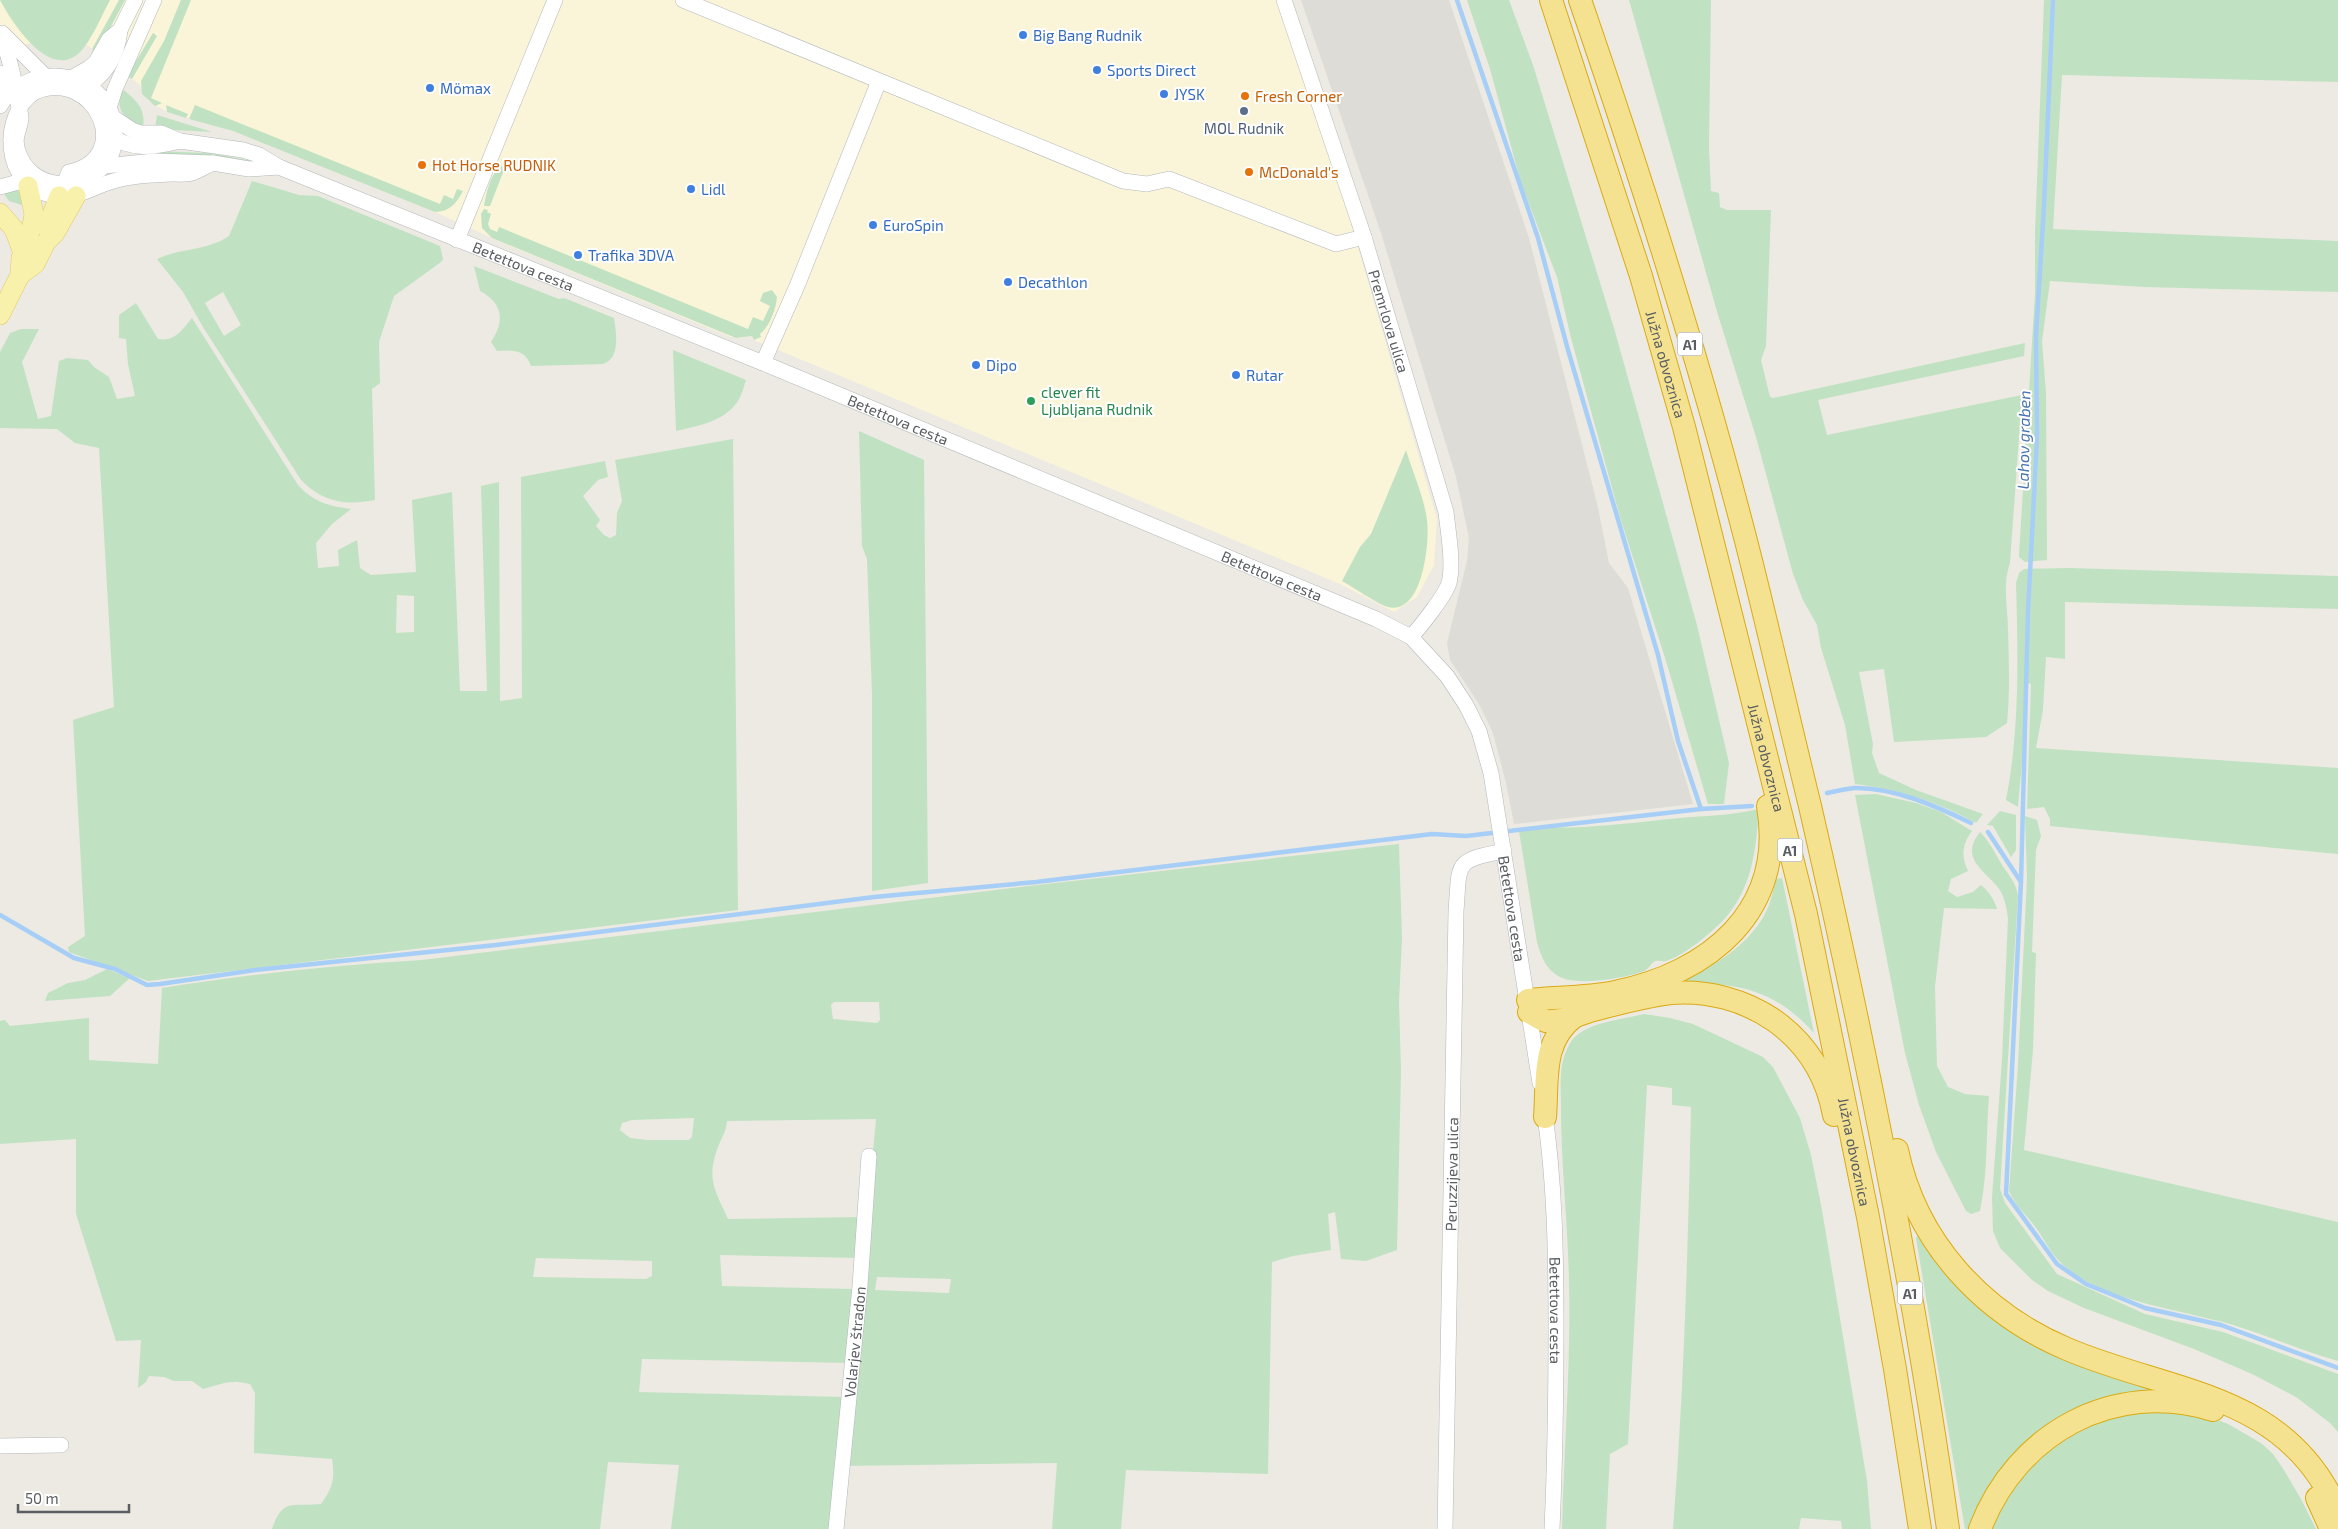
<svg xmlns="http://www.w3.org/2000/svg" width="2338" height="1529" font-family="'Exo 2',sans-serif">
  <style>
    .commercial { fill: #faf5d8 }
    .industrial { fill: #dddcd6 }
    .green { fill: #c0e2c2; fill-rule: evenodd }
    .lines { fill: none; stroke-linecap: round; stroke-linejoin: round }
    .stream { stroke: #a6cef7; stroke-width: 4.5 }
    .minor-casing { stroke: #b4b7bb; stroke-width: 16 }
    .major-casing { stroke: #e5c961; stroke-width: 20 }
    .highway-casing { stroke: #dbaa12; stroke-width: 24 }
    .minor { stroke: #fff; stroke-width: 15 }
    .major { stroke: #f8f1ab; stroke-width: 19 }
    .highway { stroke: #f4e291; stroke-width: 22 }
    .shop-dot { fill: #3f7fe0; stroke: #fff; stroke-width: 2 }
    .food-dot { fill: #e8710a; stroke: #fff; stroke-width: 2 }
    .service-dot { fill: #5c6f8a; stroke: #fff; stroke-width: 2 }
    .leisure-dot { fill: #2e9e5b; stroke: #fff; stroke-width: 2 }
    .labels { text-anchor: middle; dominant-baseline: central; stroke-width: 4; stroke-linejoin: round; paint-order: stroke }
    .shield { fill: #fff; stroke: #8c8e90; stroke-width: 1 }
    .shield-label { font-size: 14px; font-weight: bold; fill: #5a5d61 }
    .shop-label { font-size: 15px; fill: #366cbe; stroke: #fff; text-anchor: start }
    .food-label { font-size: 15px; fill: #c56008; stroke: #fff; text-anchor: start }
    .service-label { font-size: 15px; fill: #4e5e75; stroke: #fff }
    .street-label { font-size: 15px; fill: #5a5d61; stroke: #fff }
    .leisure-label { font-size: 15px; fill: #27864d; stroke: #fff; text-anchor: start }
    .water-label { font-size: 16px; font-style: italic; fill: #4874b0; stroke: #fff }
  </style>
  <rect width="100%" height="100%" fill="#eceae2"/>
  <path class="commercial" d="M 0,0 L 1286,0 L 1437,519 L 1434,565 L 1417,597 L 1394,612 L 1340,584 L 754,340 L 752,336 L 741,338 L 731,337 L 501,242 L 435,212 L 324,166 L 233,131 L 167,112 L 147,100 L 140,85 L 86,44 L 77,55 L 68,59 L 52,57 L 30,43 L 0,57 Z"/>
  <path class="industrial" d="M 1301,0 L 1449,0 L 1529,238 L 1597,503 L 1609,563 L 1628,588 L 1693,804 L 1514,824 L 1506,783 L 1493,733 L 1479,704 L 1450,660 L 1447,643 L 1467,561 L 1469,538 L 1456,477 L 1381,233 Z"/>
  <g class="green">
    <path d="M 0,0 L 110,0 C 102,15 91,42 79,53 C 49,81 11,21 0,0 Z"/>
    <path d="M 119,0 L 125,0 L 97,53 L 92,49 Z"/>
    <path d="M 181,0 L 191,0 L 151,98 L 162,103 L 155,106 L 142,94 L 141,81 L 164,41 Z"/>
    <path d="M 1467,0 L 1509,0 L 1533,65 L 1614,328 L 1697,625 L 1729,763 L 1724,804 L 1708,804 L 1666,661 L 1620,517 L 1571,338 L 1557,277 L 1521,183 L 1490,69 Z"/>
    <path d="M 1629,0 L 1711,0 L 1709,147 L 1711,191 L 1719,193 L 1720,207 L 1727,210 L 1771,210 L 1766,346 L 1761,360 L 1770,397 L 1773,398 L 2025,343 L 2024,356 L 1818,400 L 1827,435 L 2022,395 L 2010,563 C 2002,585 2008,608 2008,631 C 2009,662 2010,693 2007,723 L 1986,737 L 1894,742 L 1884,669 L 1859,672 L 1873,744 L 1872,753 L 1879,773 L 1916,790 L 1983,814 L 1976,823 C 1939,802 1897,789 1855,784 L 1845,725 L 1821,648 L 1817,625 L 1803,600 L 1793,574 L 1756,437 L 1718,315 Z"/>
    <path d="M 2044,0 L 2338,0 L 2338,82 L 2062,75 L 2053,229 L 2338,241 L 2338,292 L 2144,287 L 2050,281 L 2042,341 L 2046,393 L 2047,560 L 2025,562 L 2019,557 L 2019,555 L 2035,293 L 2035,232 Z"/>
    <path d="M 153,33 L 157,36 L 132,79 L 127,76 Z"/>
    <path d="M 121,88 C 136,100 146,108 143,128 C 123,117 116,113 121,88 Z"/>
    <path d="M 166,105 L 188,114 L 186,118 L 167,112 Z"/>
    <path d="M 195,105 L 440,204 L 444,195 L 453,199 L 457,189 L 463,191 C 457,203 449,212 435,212 L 233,131 L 189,119 Z"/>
    <path d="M 157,115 L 212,132 L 155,129 Z"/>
    <path d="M 151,151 L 210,153 L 258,162 L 151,156 Z"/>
    <path d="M 504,165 L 511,166 L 513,172 L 512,173 L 504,170 L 490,206 L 484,206 C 486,196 490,170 504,165 Z"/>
    <path d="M 252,181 L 299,195 L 318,196 L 440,246 L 443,259 L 441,262 L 394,296 L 379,342 L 380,383 L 372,389 L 375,500 C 346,506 322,502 301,480 L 203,327 L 183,292 L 157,259 C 180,248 207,251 229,236 ZM 223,292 L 241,325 L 224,336 L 205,303 Z"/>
    <path d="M 16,190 L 22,192 L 28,207 L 9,201 L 2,191 Z"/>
    <path d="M 484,209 L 488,210 L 487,212 L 491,214 L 488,224 L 490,229 L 497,232 L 499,227 L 748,329 L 753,317 L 763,321 L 770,306 L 760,301 L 763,293 L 772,290 L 777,297 C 776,309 770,326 760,334 L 761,337 L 754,340 L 752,336 L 736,338 L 492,238 L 482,228 L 481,214 Z"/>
    <path d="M 474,266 L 559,299 L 564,298 L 614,318 C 616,332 621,358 603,364 L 531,366 C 525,349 513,350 497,351 L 491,342 C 505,321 503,303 480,291 Z"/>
    <path d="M 136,303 L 158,339 C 175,342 182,330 192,318 L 298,485 C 313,502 329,506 351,509 L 332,524 L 316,543 L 318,568 L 339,566 L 338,550 L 357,540 L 360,568 L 371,575 L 416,572 L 412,500 L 452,492 L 460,691 L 487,691 L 481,486 L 499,482 L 500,701 L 522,698 L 521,477 L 605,461 L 608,477 L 598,480 L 583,496 L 600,520 L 596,526 L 604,535 L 610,538 L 616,535 L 617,513 L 622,501 L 615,460 L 733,439 L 738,910 L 148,981 L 69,952 L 68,947 L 85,936 L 73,720 L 114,707 L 99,448 L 75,443 L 57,429 L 0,428 L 0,352 L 10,333 L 21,329 L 39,329 L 22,362 L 38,419 L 51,416 L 59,361 L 67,358 L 88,360 L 94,367 L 109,377 L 117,399 L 135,396 L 128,364 L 126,339 L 119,338 L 119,315 ZM 397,595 L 414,596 L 414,632 L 396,633 Z"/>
    <path d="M 673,350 L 746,380 C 744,386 742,394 739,399 C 727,421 698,426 676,431 Z"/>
    <path d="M 859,431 L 924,460 L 928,883 L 872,891 L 872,694 L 867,559 L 862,546 Z"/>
    <path d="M 1406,450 C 1413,473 1424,497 1427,520 C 1430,541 1423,616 1388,607 C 1377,604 1353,587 1342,581 L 1360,547 L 1371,534 Z"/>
    <path d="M 2069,568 L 2338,576 L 2338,609 L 2065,602 L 2065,659 L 2046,657 L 2043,710 L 2036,748 L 2338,768 L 2338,854 L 2050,826 L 2050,819 L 2044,807 L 2027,809 L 2031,684 L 2026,682 L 2024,685 L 2024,739 L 2018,807 L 2006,800 C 2020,728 2018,656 2016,583 L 2019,573 L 2024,569 Z"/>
    <path d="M 1876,794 L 1916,803 L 1941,812 L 1972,831 C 1962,844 1961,857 1968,871 L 1951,879 L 1948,891 L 1957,897 L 1973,892 L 1981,885 C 1989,892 1994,899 1997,909 L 1944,908 L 1935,987 L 1937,1066 L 1948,1087 L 1965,1094 L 1989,1096 C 1986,1134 1988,1173 1980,1211 L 1971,1214 L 1966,1211 L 1936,1152 L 1919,1105 L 1905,1053 L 1855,795 Z"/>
    <path d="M 1759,809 C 1756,847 1753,885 1727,916 C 1715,930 1684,956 1666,961 C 1662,962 1659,960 1655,961 C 1650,964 1649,969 1644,971 C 1626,978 1576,987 1558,976 C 1545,968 1541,956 1537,942 L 1519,831 C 1541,827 1562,828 1584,827 C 1620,825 1655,820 1691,817 C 1714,816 1736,814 1759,809 Z"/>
    <path d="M 2000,811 L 2016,815 L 2016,850 L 2011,857 L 1993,826 L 1987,825 Z"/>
    <path d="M 2025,816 L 2037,820 L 2041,836 L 2036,850 L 2032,952 L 2036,953 L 2033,1050 L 2024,1150 L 2338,1222 L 2338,1361 C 2301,1351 2267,1335 2230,1324 C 2181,1310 2100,1300 2063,1265 C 2052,1255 2044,1239 2036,1228 C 2027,1215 2015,1206 2009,1191 L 2018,1065 L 2027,878 Z"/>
    <path d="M 1980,832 C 1990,842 1995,853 2002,865 C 2009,876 2016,882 2018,896 L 2000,1189 L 2005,1203 L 2057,1274 L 2145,1314 L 2223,1332 L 2338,1374 L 2338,1432 L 2330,1423 L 2296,1397 L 2252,1374 L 2194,1349 L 2084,1308 L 2048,1291 L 2032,1280 L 2000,1248 L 1993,1231 L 1992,1197 L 2002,1060 L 2008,918 C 2006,906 2005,895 1996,885 C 1982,869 1960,857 1980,832 Z"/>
    <path d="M 1399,844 L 1402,938 L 1399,1002 L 1401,1070 L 1397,1250 L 1366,1261 L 1341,1259 L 1335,1212 L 1328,1214 L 1331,1250 L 1293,1256 L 1272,1262 L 1268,1474 L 1126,1470 L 1121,1529 L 1052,1529 L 1057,1463 L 844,1466 L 876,1119 L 727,1121 C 726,1132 722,1137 718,1147 C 706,1179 715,1190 728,1219 L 861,1217 L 860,1258 L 720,1255 L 722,1286 L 853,1289 L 850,1363 L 642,1359 L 639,1392 L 845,1397 L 832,1529 L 671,1529 L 679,1465 L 608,1462 L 600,1529 L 272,1529 C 283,1497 292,1507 321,1504 C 333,1487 335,1479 332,1459 L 254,1453 L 255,1393 L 250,1384 C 229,1379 222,1384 203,1389 L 192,1381 L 174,1381 L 164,1377 L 149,1376 L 146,1382 L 138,1388 L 141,1340 L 116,1341 L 76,1214 L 76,1139 L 0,1144 L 0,1021 L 5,1020 L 10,1026 L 89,1018 L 89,1060 L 158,1064 L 162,988 C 249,974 335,965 422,960 L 1037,885 ZM 834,1002 L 879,1002 L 880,1020 L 877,1023 L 833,1019 L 831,1005 ZM 694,1118 L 692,1137 L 689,1140 L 647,1140 L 630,1138 L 620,1130 L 622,1123 L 632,1120 ZM 536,1258 L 652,1261 L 652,1276 L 646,1279 L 533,1277 ZM 877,1277 L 951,1279 L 949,1293 L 875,1290 Z"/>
    <path d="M 1782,878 L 1814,1033 C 1776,991 1739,982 1684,984 L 1683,980 C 1717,965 1755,941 1769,905 C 1772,897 1774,887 1776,879 Z"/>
    <path d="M 107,969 L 130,978 L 110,996 L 45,1001 L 48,993 L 68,983 L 85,980 Z"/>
    <path d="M 1644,1014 L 1670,1018 L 1693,1024 L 1763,1057 L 1773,1067 L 1800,1118 L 1811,1155 L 1822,1210 L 1867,1481 L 1871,1529 L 1842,1529 L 1841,1521 L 1801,1518 L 1799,1529 L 1673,1529 C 1684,1389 1688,1248 1691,1107 L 1672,1105 L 1672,1088 L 1647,1085 L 1628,1444 L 1610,1454 L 1606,1529 L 1562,1529 C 1564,1447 1571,1364 1569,1282 C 1568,1224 1561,1166 1561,1108 C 1561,1087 1558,1064 1569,1045 C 1581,1022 1621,1020 1644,1014 Z"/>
    <path d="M 1918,1234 L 1972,1297 L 2170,1389 L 2077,1414 L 1973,1529 L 1965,1529 L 1916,1238 Z"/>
    <path d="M 2137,1409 L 2213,1418 L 2228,1424 L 2261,1443 L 2273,1454 L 2284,1470 L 2301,1499 L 2316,1529 L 1990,1529 L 2010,1485 L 2069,1431 Z"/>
  </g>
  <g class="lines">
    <g class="stream">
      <path d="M 1457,0 L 1538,238 L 1568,350 L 1658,655 L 1678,741 L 1701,809"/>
      <path d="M 1827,793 C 1836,791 1845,789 1854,788 C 1893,787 1936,806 1971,823"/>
      <path d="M 1988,832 L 2021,882 L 2006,1194 L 2057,1264 L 2086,1284 L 2145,1308 L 2221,1325 L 2338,1368"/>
      <path d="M 2021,882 L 2028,611 L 2037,438 L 2036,334 L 2044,206 L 2053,0"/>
      <path d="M 0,915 L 74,958 L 115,969 L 147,985 L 160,984 L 255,970 L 496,945 L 874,897 L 1036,882 L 1432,834 L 1466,836 L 1701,809 L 1752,806"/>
    </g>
    <defs>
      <g id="minor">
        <path d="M 683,0 L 1123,181 L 1147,184 L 1169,179 L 1336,244 L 1364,237"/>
        <path id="s1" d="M 1284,0 L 1364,237 L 1446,512 C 1448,531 1454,564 1449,583 C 1445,596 1420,627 1411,637"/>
        <path d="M 2,33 L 45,76"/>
        <path d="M 0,34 C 10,57 14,79 18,103 C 19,108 21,114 21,118 C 20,131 13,136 18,151 C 30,190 79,193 104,166 C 112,157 115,146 115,134 C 116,88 63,63 25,83 C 15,89 5,96 0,106"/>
        <path d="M 0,73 L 2,102"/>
        <path d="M 71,78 L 89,68 L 96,62 L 109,39 L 120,30 L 135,0"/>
        <path d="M 81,89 C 105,78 118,55 120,30"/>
        <path d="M 109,108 L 115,89 L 154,0"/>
        <path id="s2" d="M 114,118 L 132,130 L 141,133 L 161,133 L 180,141 L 243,150 L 259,155 L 279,167 L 763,363 L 1376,619 L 1411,637 L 1447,676 L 1466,705 L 1479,731 L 1491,773 L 1540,1083"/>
        <path d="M 107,134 C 132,151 152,148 180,141"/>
        <path d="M 104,166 L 155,161 L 213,163 L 249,169 L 279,167"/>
        <path d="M 0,187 L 22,181"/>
        <path d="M 59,196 L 69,172 C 136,158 95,67 35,92 C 0,114 1,186 52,195 C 80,200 92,186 117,180 C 134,175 152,175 170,174 C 177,174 186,175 192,173 C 199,171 206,166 213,163"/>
        <path d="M 457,240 L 555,0"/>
        <path d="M 763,363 L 797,286 L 879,81"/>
        <path id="s3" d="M 1544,1109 C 1555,1181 1556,1255 1556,1328 C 1556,1395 1555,1462 1552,1529"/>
        <path d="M 0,1446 L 61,1445"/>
        <path id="s4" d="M 836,1529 L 860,1286 L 869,1156"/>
        <path id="s5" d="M 1445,1529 L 1456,911 C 1460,862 1453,861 1504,851"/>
      </g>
      <g id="major">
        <path d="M 0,213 L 14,229 L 23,253"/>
        <path d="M 47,228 L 59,196"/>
        <path d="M 20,275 L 35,264 L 46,242 L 55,233 L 76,196"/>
        <path d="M 0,315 L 20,275 L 21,258 L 32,226 L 34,214 L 28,186"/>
      </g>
      <g id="highway">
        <path id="s6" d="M 1551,0 L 1641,276 L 1684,427 L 1806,914 L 1868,1217 L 1895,1369 L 1920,1529"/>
        <path d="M 1580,0 C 1641,177 1698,356 1745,537 C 1768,626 1788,717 1810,806 C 1865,1045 1914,1286 1948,1529"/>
        <path d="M 1528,1000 C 1556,997 1586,998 1615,992 C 1709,973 1786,911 1768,806"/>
        <path d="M 1529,1012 C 1535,1015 1540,1019 1546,1021 C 1560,1023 1577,1015 1590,1011 C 1616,1004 1644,996 1671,993 C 1708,990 1745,1000 1775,1021 C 1807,1044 1827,1077 1834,1115"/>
        <path d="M 1545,1117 C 1548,1080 1541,1041 1575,1016"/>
        <path d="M 1897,1150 C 1916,1242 1982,1313 2067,1349 C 2170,1393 2288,1392 2338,1512"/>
        <path d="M 2317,1498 L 2331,1529"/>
        <path d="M 1980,1529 C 2016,1434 2113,1379 2213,1410"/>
      </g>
    </defs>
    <use href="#minor" class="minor-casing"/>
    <use href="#major" class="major-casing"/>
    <use href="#highway" class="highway-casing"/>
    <use href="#minor" class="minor"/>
    <use href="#major" class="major"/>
    <use href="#highway" class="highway"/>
  </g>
  <g class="shop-dot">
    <circle cx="1023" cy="35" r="5"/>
    <circle cx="1097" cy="70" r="5"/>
    <circle cx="430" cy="88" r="5"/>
    <circle cx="1164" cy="94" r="5"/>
    <circle cx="691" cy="189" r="5"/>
    <circle cx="873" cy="225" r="5"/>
    <circle cx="578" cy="255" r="5"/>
    <circle cx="1008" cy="282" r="5"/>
    <circle cx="976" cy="365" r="5"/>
    <circle cx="1236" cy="375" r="5"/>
  </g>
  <g class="food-dot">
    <circle cx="1245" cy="96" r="5"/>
    <circle cx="422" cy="165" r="5"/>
    <circle cx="1249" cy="172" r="5"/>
  </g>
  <circle class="service-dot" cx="1244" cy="111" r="5"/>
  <circle class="leisure-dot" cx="1031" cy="401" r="5"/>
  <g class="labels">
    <g class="shield">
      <rect x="1677.5" y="332.5" width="25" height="23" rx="4"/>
      <rect x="1777.5" y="838.5" width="25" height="23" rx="4"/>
      <rect x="1897.5" y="1281.5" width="25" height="23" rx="4"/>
    </g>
    <g class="shield-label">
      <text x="1690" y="344">A1</text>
      <text x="1790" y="850">A1</text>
      <text x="1910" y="1293">A1</text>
    </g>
    <g class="shop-label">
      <text x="1033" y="35">Big Bang Rudnik</text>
      <text x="1107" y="70">Sports Direct</text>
      <text x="440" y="88">Mömax</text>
      <text x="1174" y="94">JYSK</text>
      <text x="701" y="189">Lidl</text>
      <text x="883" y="225">EuroSpin</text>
      <text x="588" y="255">Trafika 3DVA</text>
      <text x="1018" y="282">Decathlon</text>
      <text x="986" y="365">Dipo</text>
      <text x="1246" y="375">Rutar</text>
    </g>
    <g class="food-label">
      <text x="1255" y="96">Fresh Corner</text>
      <text x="432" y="165">Hot Horse RUDNIK</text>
      <text x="1259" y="172">McDonald's</text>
    </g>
    <g class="service-label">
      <text x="1244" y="128">MOL Rudnik</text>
    </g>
    <g class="street-label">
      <text stroke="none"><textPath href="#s2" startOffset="439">Betettova cesta</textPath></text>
      <text stroke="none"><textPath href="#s1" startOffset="338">Premrlova ulica</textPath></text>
      <text stroke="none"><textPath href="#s6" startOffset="382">Južna obvoznica</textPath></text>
      <text stroke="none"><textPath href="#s2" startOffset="844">Betettova cesta</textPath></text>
      <text stroke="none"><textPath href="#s2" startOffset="1249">Betettova cesta</textPath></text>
      <text stroke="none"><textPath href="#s6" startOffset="788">Južna obvoznica</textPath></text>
      <text stroke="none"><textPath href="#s2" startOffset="1699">Betettova cesta</textPath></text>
      <text stroke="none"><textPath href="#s6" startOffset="1192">Južna obvoznica</textPath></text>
      <text stroke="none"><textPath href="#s5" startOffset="355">Peruzzijeva ulica</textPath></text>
      <text stroke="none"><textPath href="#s3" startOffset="202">Betettova cesta</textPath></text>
      <text stroke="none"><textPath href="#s4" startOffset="188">Volarjev štradon</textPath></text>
    </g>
    <g class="leisure-label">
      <text x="1041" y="392">clever fit<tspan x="1041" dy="17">Ljubljana Rudnik</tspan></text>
    </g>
    <g class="water-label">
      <text transform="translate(2023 440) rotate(-89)">Lahov graben</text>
    </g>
  </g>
  <path d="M18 1504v8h111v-8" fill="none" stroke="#5a5d61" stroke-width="2.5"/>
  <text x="25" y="1504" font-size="15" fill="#5a5d61" stroke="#ffffff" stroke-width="4" paint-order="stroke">50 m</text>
</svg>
